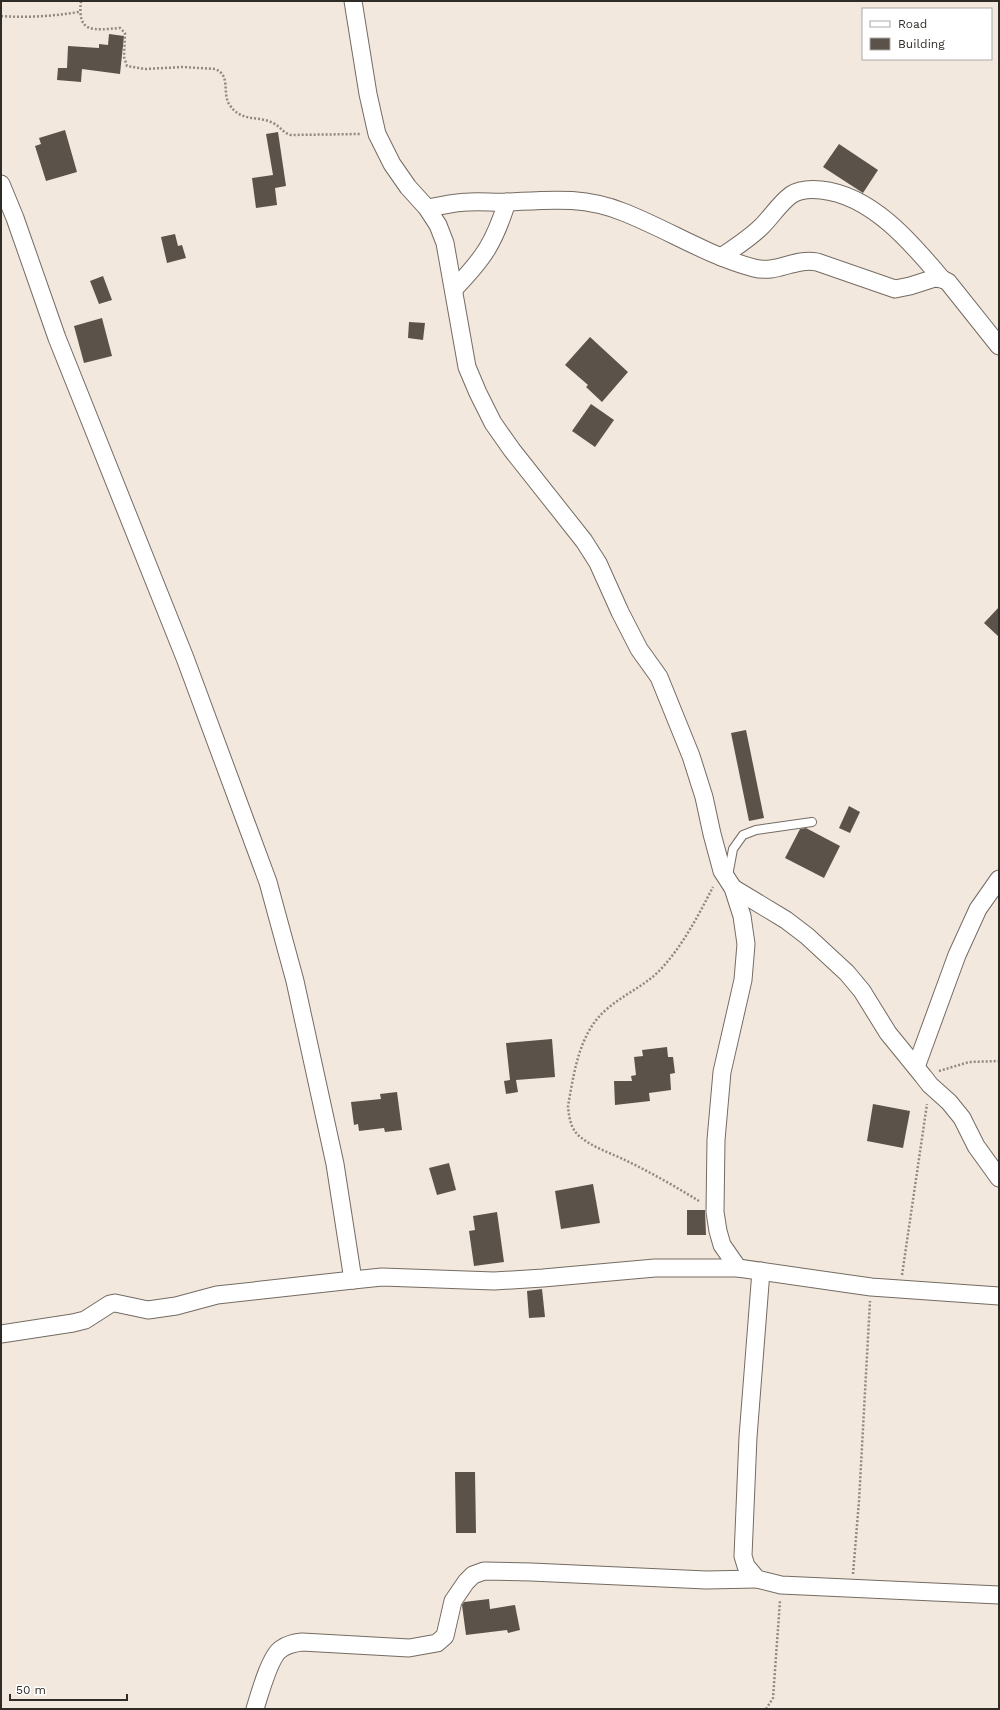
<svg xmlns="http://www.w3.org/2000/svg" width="1000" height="1710" font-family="'Work Sans',sans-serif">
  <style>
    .building { fill: #5b5249 }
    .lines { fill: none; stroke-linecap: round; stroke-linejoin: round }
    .service-casing { stroke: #746b62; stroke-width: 10 }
    .minor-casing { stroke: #746b62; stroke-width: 19 }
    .path { stroke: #908881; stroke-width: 2.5; stroke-dasharray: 2 2; stroke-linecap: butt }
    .service { stroke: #fff; stroke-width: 8 }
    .minor { stroke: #fff; stroke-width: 17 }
  </style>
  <rect width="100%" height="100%" fill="#f3e8dd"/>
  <g class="building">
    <path d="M 109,34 L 124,36 L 120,74 L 82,69 L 81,82 L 57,80 L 58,68 L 67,68 L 68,46 L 99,48 L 99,44 L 108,45 Z"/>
    <path d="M 65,130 L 77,172 L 46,181 L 35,146 L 41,144 L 39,138 Z"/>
    <path d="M 278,132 L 286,186 L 275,188 L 277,205 L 256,208 L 252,178 L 273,175 L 266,134 Z"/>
    <path d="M 839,144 L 878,170 L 863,193 L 823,167 Z"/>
    <path d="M 175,234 L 178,246 L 182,245 L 186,258 L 167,263 L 161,237 Z"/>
    <path d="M 103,276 L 112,300 L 99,304 L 90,281 Z"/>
    <path d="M 102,318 L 112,356 L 84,363 L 74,326 Z"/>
    <path d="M 409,322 L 425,323 L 423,340 L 408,338 Z"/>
    <path d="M 590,337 L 628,372 L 602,402 L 586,387 L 588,385 L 565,365 Z"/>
    <path d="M 591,404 L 614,420 L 595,447 L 572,431 Z"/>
    <path d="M 999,607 L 999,637 L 984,623 Z"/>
    <path d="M 746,730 L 764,818 L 749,821 L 731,733 Z"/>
    <path d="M 849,806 L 860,812 L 850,833 L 839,828 Z"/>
    <path d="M 806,828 L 840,846 L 824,878 L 785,858 L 800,829 Z"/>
    <path d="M 552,1039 L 555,1077 L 516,1080 L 518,1092 L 506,1094 L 504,1081 L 510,1080 L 506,1043 Z"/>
    <path d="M 667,1047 L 668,1057 L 673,1057 L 675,1073 L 670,1074 L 671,1090 L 649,1093 L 650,1101 L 615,1105 L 614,1081 L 632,1081 L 631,1076 L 636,1075 L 634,1057 L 643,1056 L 642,1050 Z"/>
    <path d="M 397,1092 L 402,1130 L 385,1132 L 384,1128 L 359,1131 L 358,1124 L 354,1125 L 351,1102 L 381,1099 L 380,1094 Z"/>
    <path d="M 873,1104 L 910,1111 L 903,1148 L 867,1141 Z"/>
    <path d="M 449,1163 L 456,1190 L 437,1195 L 429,1168 Z"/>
    <path d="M 593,1184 L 600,1223 L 561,1229 L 555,1191 Z"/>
    <path d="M 687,1210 L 705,1210 L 706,1235 L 687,1235 Z"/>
    <path d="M 497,1212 L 504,1262 L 474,1266 L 469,1231 L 475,1230 L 473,1216 Z"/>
    <path d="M 542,1289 L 545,1317 L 529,1318 L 527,1291 Z"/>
    <path d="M 455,1472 L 475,1472 L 476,1533 L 456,1533 Z"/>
    <path d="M 489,1599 L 490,1609 L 515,1605 L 520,1630 L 508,1633 L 507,1630 L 466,1635 L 462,1605 L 464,1602 Z"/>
  </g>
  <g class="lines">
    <defs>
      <path id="service" d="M 728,876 L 733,849 L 743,835 L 756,830 L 812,822"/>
      <g id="minor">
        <path d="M 353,1 L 368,94 L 377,134 L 392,164 L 408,187 L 427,208 L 438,225 L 445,243 L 467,367 L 478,393 L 493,423 L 512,450 L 584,541 L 598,563 L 620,612 L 639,649 L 659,677 L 691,756 L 704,797 L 712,834 L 722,871 L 733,888 L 742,916 L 746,944 L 743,980 L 722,1072 L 716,1140 L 715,1212 L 718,1231 L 722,1245 L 738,1268"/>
        <path d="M 1,184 L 15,218 L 57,338 L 185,658 L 268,882 L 295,981 L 335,1164 L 353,1280"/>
        <path d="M 427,208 C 441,206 455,202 469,202 C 482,201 496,203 509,202 C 550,200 583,196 623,212 C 667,229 708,256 754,268 C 777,274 793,258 817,262 L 895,289 L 910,286 L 935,278 L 942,279 L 948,282 L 999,346"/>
        <path d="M 721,257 C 736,247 750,238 762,226 C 772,216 780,203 791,195 C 800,189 811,189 821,190 C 871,195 911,242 942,279"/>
        <path d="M 454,289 C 484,258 494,243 507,202"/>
        <path d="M 733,888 L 786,920 L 807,936 L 847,973 L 862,991 L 888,1033 L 923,1076 L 930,1085 L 949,1102 L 962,1118 L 976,1146 L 999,1178"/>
        <path d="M 916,1067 L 957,955 L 978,909 L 999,879"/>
        <path d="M 761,1271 L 748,1437 L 743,1556 L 746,1566 L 757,1579 L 781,1585 L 999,1595"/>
        <path d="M 1,1334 L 73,1323 L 85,1320 L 110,1304 L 115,1303 L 148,1310 L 176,1306 L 217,1295 L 353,1280 L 382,1277 L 494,1281 L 543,1278 L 655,1268 L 738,1268 L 871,1287 L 999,1296"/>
        <path d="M 255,1709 C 259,1696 270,1656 281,1649 C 288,1644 294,1643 302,1642 L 409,1648 L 437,1643 L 445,1636 L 453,1601 L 466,1582 L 473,1575 L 484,1571 L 531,1572 L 706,1580 L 757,1579"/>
      </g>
    </defs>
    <use href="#service" class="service-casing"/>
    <use href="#minor" class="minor-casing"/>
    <g class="path">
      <path d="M 81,1 C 77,34 93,30 120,28 L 125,33 L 124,57 L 127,66 L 145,69 L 183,67 L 215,69 C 231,75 222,92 229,104 C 241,123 258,115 273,123 C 281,127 283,133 291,135 L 360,134"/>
      <path d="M 1,16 C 28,18 53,16 79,12"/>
      <path d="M 939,1071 L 969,1062 L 999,1061"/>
      <path d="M 699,1201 C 676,1187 652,1173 627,1161 C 611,1153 591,1147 578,1135 C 570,1127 569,1116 568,1106 C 574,1073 579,1032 607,1009 C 624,994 645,986 661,969 C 683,945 698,916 713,887"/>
      <path d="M 902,1275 L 927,1104"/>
      <path d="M 853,1574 L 859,1501 L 870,1301"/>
      <path d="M 766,1709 L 773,1698 L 780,1601"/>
    </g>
    <use href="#service" class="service"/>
    <use href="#minor" class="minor"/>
  </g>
  <rect width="1000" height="1710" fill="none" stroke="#2f2b27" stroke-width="4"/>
  <rect x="862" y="8" width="130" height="52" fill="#ffffff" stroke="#acaaa9"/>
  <rect x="870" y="21" width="20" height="6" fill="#ffffff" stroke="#acaaa9"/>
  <text x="898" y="28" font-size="12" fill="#2f2b27">Road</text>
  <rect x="870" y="38" width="20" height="12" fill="#5b5249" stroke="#acaaa9"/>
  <text x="898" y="48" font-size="12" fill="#2f2b27">Building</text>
  <path d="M10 1694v6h117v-6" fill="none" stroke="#2f2b27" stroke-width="2"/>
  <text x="16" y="1694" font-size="12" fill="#2f2b27" stroke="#ffffff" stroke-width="3" paint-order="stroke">50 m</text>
</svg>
